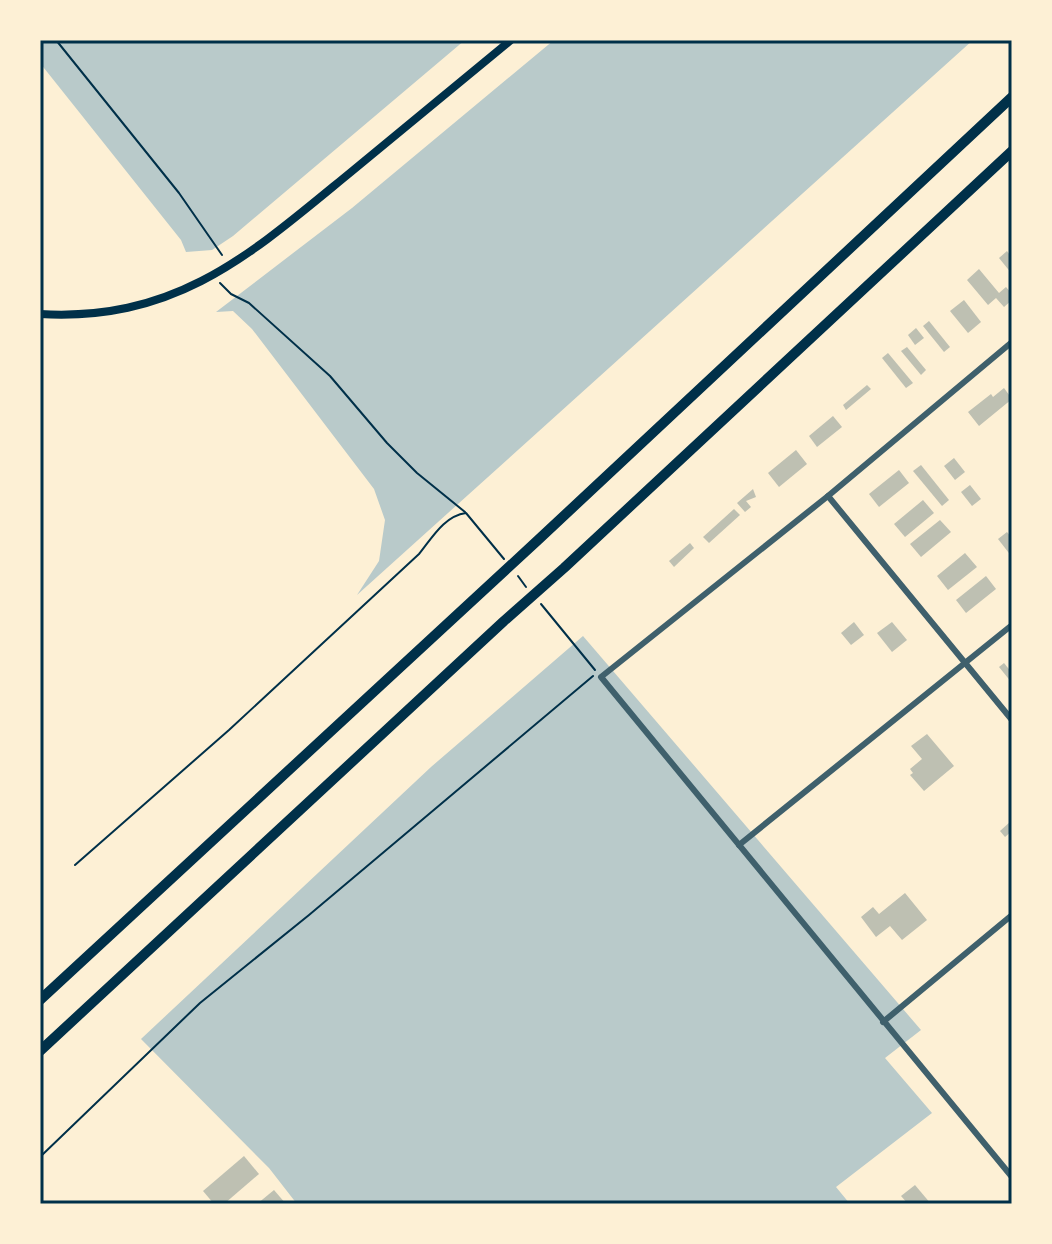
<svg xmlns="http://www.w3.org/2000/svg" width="1052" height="1244" font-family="'Work Sans',sans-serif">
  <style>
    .green { fill: #b9caca }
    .building { fill: #bec0b2 }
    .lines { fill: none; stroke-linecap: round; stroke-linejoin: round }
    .path { stroke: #003049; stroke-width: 2 }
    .minor { stroke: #3f606c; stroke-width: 6 }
    .secondary { stroke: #003049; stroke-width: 8 }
    .motorway { stroke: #003049; stroke-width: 10 }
    .neatline { fill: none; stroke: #003049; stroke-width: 3 }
  </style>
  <rect width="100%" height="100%" fill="#fdf0d5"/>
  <g class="green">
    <path d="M 40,40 L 465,40 L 233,236 L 212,250 L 186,252 L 181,240 L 40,63 Z"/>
    <path d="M 554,40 L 973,40 L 357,595 L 379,561 L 385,520 L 374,489 L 252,329 L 233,311 L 216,312 L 352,208 Z"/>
    <path d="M 583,636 L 921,1030 L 885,1058 L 932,1113 L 836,1187 L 850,1204 L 297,1204 L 269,1168 L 141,1039 L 431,767 Z"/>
  </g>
  <g class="building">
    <path d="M 1007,251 L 1012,258 L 1012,274 L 999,258 Z"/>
    <path d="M 979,269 L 999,293 L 1006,287 L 1012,294 L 1012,300 L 1004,307 L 996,298 L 988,305 L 967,280 Z"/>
    <path d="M 964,300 L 981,322 L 968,333 L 950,311 Z"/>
    <path d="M 929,321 L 950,347 L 944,352 L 923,326 Z"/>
    <path d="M 916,328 L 924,338 L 915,345 L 908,335 Z"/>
    <path d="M 907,347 L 926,370 L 921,375 L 901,351 Z"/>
    <path d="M 888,353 L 913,383 L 906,388 L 882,358 Z"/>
    <path d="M 867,385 L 871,389 L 846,410 L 843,405 Z"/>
    <path d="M 1004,388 L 1012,399 L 979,426 L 968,412 L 991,394 L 993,397 Z"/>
    <path d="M 833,416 L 842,427 L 817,447 L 809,436 Z"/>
    <path d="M 796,450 L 807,464 L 779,487 L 768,473 Z"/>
    <path d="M 954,458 L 965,472 L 955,480 L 944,466 Z"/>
    <path d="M 921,465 L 949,500 L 942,506 L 913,471 Z"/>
    <path d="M 899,470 L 909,483 L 879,507 L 869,494 Z"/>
    <path d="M 970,485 L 981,499 L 972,506 L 961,492 Z"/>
    <path d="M 753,489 L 756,497 L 746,501 L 751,507 L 745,512 L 737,503 Z"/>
    <path d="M 923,500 L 934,513 L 905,537 L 894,524 Z"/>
    <path d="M 734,509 L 740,515 L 709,543 L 703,537 Z"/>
    <path d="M 940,520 L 951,532 L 921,557 L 910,544 Z"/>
    <path d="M 1007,532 L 1012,538 L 1012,557 L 998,539 Z"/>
    <path d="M 690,543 L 694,548 L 674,567 L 669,561 Z"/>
    <path d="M 965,553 L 977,567 L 948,590 L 937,576 Z"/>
    <path d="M 986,576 L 996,589 L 966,613 L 956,600 Z"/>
    <path d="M 854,622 L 864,635 L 851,645 L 841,633 Z"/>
    <path d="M 892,622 L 907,640 L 892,652 L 877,633 Z"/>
    <path d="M 1004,663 L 1012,673 L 1012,683 L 999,667 Z"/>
    <path d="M 927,734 L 954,766 L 924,791 L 910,775 L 913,773 L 910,769 L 922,759 L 911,746 Z"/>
    <path d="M 1011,821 L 1012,831 L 1005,837 L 1000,831 Z"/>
    <path d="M 905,893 L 927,920 L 902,940 L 890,926 L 876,937 L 861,917 L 873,907 L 879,914 Z"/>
    <path d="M 244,1156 L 259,1174 L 224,1204 L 214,1204 L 203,1191 Z"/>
    <path d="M 915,1185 L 931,1204 L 908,1204 L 901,1196 Z"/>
    <path d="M 274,1190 L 286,1204 L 257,1204 Z"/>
  </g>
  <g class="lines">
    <g class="path">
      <path d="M 56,40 L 179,193 L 222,255"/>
      <path d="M 220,283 L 231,294 L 249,303 L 330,376 L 387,443 L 417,473 L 465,512"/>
      <path d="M 518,576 L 526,587"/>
      <path d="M 541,604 L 595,670"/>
      <path d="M 75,865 L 229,730 L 419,554 C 432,538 444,516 466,513 L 504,559"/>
      <path d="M 40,1157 L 200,1003 L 309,915 L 593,676"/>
    </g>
    <g class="minor">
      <path d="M 1012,342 L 828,496 L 601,677 L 1012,1177"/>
      <path d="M 828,496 L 1012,720"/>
      <path d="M 739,845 L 1012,625"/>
      <path d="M 883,1022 L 1012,915"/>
    </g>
    <path class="secondary" d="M 40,314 C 178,322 252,253 351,172 C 404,128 457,84 511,40"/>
    <g class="motorway">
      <path d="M 40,1000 L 538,540 L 1012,97"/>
      <path d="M 40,1051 L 504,621 L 564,568 L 1012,151"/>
    </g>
  </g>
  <rect width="1052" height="1244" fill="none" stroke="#fdf0d5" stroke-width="84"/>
  <rect x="42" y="42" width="968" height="1160" class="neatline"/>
</svg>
